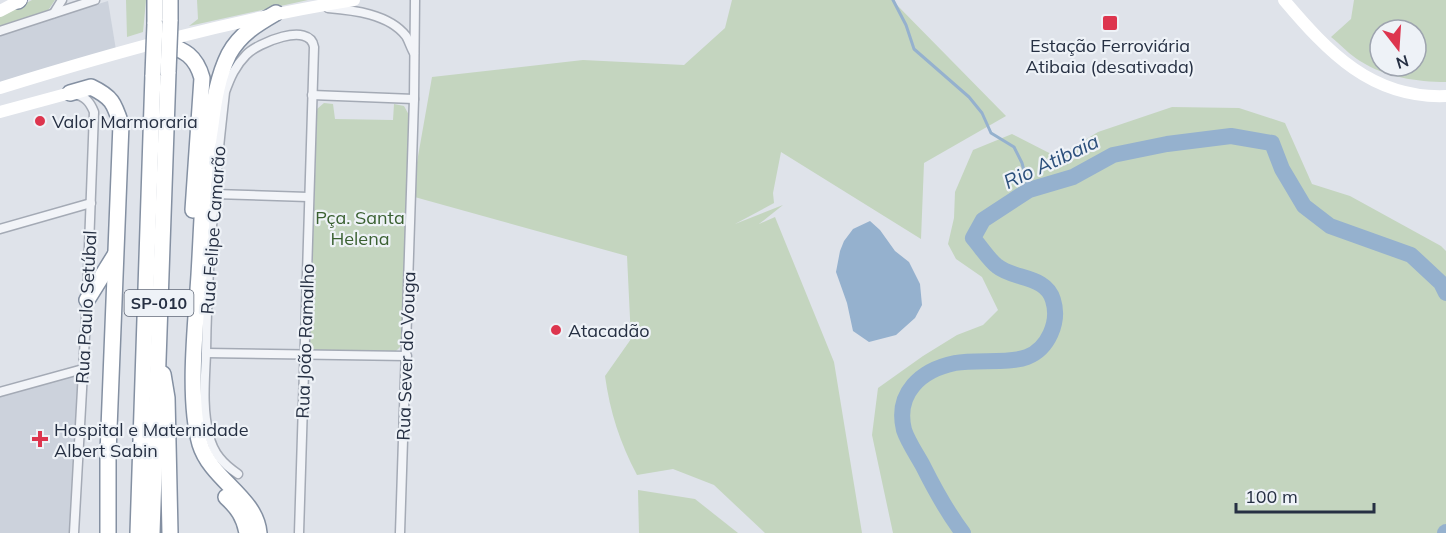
<svg xmlns="http://www.w3.org/2000/svg" width="1446" height="533" font-family="Mulish,sans-serif">
  <style>
    .built { fill: #ccd2dc }
    .green { fill: #c4d5bf; fill-rule: evenodd }
    .water { fill: #95b1ce }
    .lines { fill: none; stroke-linecap: round; stroke-linejoin: round }
    .stream { stroke: #95b1ce; stroke-width: 3 }
    .river { stroke: #95b1ce; stroke-width: 16 }
    .street-casing { stroke: #a4aab5; stroke-width: 11 }
    .highway-casing { stroke: #8490a2; stroke-width: 18 }
    .street { stroke: #f2f4f8; stroke-width: 8 }
    .secondary { stroke: #fff; stroke-width: 12 }
    .highway { stroke: #fff; stroke-width: 15 }
    .highway-bridge-casing { stroke: #8490a2; stroke-width: 18; stroke-linecap: butt }
    .highway-bridge { stroke: #fff; stroke-width: 15 }
    .poi-dot { fill: #dd354e; stroke: #eef2f7; stroke-width: 2 }
    .labels { text-anchor: middle; dominant-baseline: central; stroke-width: 4.5; stroke-linejoin: round; paint-order: stroke }
    .shield { fill: #eef2f7; stroke: #626a79; stroke-width: 1.5 }
    .shield-label { font-size: 16px; font-weight: bold; fill: #263043 }
    .poi-label { font-size: 18px; fill: #263043; stroke: #eef2f7; text-anchor: start }
    .park-label { font-size: 18px; fill: #3a6031; stroke: #eef2f7 }
    .street-label { font-size: 18px; fill: #263043; stroke: #eef2f7 }
    .water-label { font-size: 20px; font-style: italic; fill: #2b4f7b; stroke: #eef2f7 }
  </style>
  <rect width="100%" height="100%" fill="#dfe3ea"/>
  <g class="built">
    <path d="M 108,1 L 116,50 L 0,84 L 0,34 Z"/>
    <path d="M 83,369 L 74,533 L 0,533 L 0,392 Z"/>
  </g>
  <g class="green">
    <path d="M 32,0 L 55,0 L 47,12 L 0,28 L 0,17 Z"/>
    <path d="M 126,0 L 146,0 L 143,32 L 127,37 Z"/>
    <path d="M 197,0 L 308,0 L 189,26 L 198,19 Z"/>
    <path d="M 732,0 L 892,0 L 1006,116 L 924,163 L 921,239 L 781,152 L 773,193 L 774,203 L 735,224 L 783,205 L 759,224 L 775,217 L 834,362 L 862,533 L 765,533 L 714,485 L 673,469 L 637,475 C 620,443 610,412 605,376 L 631,339 L 627,256 L 411,196 L 432,77 L 583,60 L 684,65 L 725,28 Z"/>
    <path d="M 1354,0 L 1446,0 L 1446,82 C 1417,82 1385,77 1360,61 C 1350,55 1341,45 1331,37 L 1351,19 ZM 1380,30 L 1416,30 L 1416,66 L 1380,66 Z"/>
    <path d="M 324,103 L 333,104 L 335,119 L 393,120 L 394,104 L 404,106 L 409,115 L 403,335 L 400,347 L 394,353 L 319,351 L 314,350 L 310,343 L 317,109 Z"/>
    <path d="M 1172,107 L 1239,108 L 1285,123 L 1312,184 L 1350,196 L 1441,246 L 1446,251 L 1446,533 L 893,533 L 872,435 L 878,388 L 923,356 L 957,335 L 983,325 L 998,310 L 982,277 L 956,259 L 948,244 L 954,218 L 955,192 L 973,150 L 1012,134 L 1057,157 L 1098,132 Z"/>
    <path d="M 638,490 L 695,499 L 738,533 L 639,533 Z"/>
  </g>
  <path class="water" d="M 870,221 L 880,230 L 895,251 L 909,262 L 920,284 L 922,305 L 915,318 L 896,335 L 869,342 L 853,331 L 847,303 L 836,272 L 840,251 L 844,241 L 853,229 Z"/>
  <g class="lines">
    <path class="stream" d="M 893,0 L 906,25 L 914,49 L 969,97 L 982,113 L 991,133 L 1014,147 L 1022,163 L 1029,190"/>
    <g class="river">
      <path d="M 963,533 C 947,512 935,490 923,466 C 917,455 908,442 904,430 C 895,393 921,370 955,363 C 976,359 1009,364 1027,357 C 1048,349 1060,322 1053,300 C 1046,275 1014,280 997,266 C 990,261 980,246 973,238 L 983,220 L 1029,190 L 1073,177 L 1113,155 L 1167,144 L 1231,136 L 1272,143 L 1282,169 L 1304,206 L 1330,226 L 1411,255 L 1441,283 L 1446,293"/>
      <path d="M 1445,533 L 1446,532"/>
    </g>
    <defs>
      <g id="street">
        <path d="M 328,8 C 353,10 389,14 406,36 C 409,41 411,48 414,53"/>
        <path d="M 54,13 L 62,0"/>
        <path d="M 0,31 L 95,0"/>
        <path d="M 312,95 L 414,99"/>
        <path d="M 214,194 L 308,197"/>
        <path d="M 0,229 L 91,203"/>
        <path d="M 206,353 L 407,356"/>
        <path d="M 0,392 L 83,369"/>
        <path d="M 238,474 C 223,464 213,453 209,435 C 202,408 205,380 206,353 C 207,265 215,179 225,92 C 230,78 235,66 246,55 C 257,43 310,21 314,47 L 299,533"/>
        <path d="M 74,533 L 87,300 L 94,112 C 90,102 85,96 74,94"/>
        <path d="M 400,533 L 414,99 L 415,0"/>
      </g>
      <g id="highway">
        <path d="M 18,1 L 19,0"/>
        <path d="M 170,21 L 170,0"/>
        <path d="M 155,24 L 155,0"/>
        <path d="M 160,41 C 182,50 195,53 202,78 L 193,210"/>
        <path d="M 70,93 L 91,87 C 112,97 114,103 121,124 L 108,454 L 108,533"/>
        <path d="M 87,300 L 115,255"/>
        <path d="M 163,374 L 167,398 L 170,533"/>
        <path d="M 226,497 C 238,508 244,517 247,533"/>
        <path d="M 138,533 L 153,75"/>
        <path d="M 152,533 L 168,72"/>
        <path d="M 259,533 C 256,497 211,480 200,444 C 187,398 196,323 199,275 C 202,225 203,174 211,125 C 214,101 218,76 229,54 C 240,34 257,24 276,13"/>
      </g>
    </defs>
    <use href="#street" class="street-casing"/>
    <use href="#highway" class="highway-casing"/>
    <use href="#street" class="street"/>
    <g class="secondary">
      <path d="M 1284,0 C 1328,52 1372,99 1446,96"/>
      <path d="M 0,11 L 21,0"/>
      <path d="M 0,88 C 116,52 234,19 354,0"/>
      <path d="M 0,112 L 70,93"/>
    </g>
    <use href="#highway" class="highway"/>
    <defs>
      <g id="highway-bridge">
        <path d="M 168,72 L 170,21"/>
        <path d="M 153,75 L 155,24"/>
      </g>
    </defs>
    <use href="#highway-bridge" class="highway-bridge-casing"/>
    <use href="#highway-bridge" class="highway-bridge"/>
  </g>
  <g class="poi-dot">
    <rect x="1102" y="15" width="16" height="16" rx="3"/>
    <circle cx="40" cy="121" r="6"/>
    <circle cx="556" cy="330" r="6"/>
    <path d="M37 430h6v6h6v6h-6v6h-6v-6h-6v-6h6z"/>
  </g>
  <g class="labels">
    <rect class="shield" x="124.5" y="290" width="69" height="26" rx="4.5"/>
    <g class="shield-label">
      <text x="159" y="303">SP-010</text>
    </g>
    <g class="poi-label">
      <text x="1110" y="45" text-anchor="middle">Estação Ferroviária<tspan x="1110" dy="21">Atibaia (desativada)</tspan></text>
      <text x="52" y="121">Valor Marmoraria</text>
      <text x="568" y="330">Atacadão</text>
      <text x="54" y="429">Hospital e Maternidade<tspan x="54" dy="21">Albert Sabin</tspan></text>
    </g>
    <g class="park-label">
      <text x="360" y="217">Pça. Santa<tspan x="360" dy="21">Helena</tspan></text>
    </g>
    <g class="street-label">
      <text transform="translate(213 230) rotate(-86)">Rua Felipe Camarão</text>
      <text transform="translate(86 307) rotate(-87)">Rua Paulo Setúbal</text>
      <text transform="translate(305 341) rotate(-88)">Rua João Ramalho</text>
      <text transform="translate(406 356) rotate(-88)">Rua Sever do Vouga</text>
    </g>
    <g class="water-label">
      <text transform="translate(1051 161) rotate(-25)">Rio Atibaia</text>
    </g>
  </g>
  <g transform="translate(1398 48) rotate(163)"><circle r="28" fill="#eef2f7" stroke="#9ea4af" stroke-width="1.5"/>
  <path d="M0-4.5L10 22L0 15L-10 22Z" fill="#dd354e"/>
  <text y="-9" font-size="16" font-weight="bold" text-anchor="middle" fill="#263043">N</text>
  </g>
  <path d="M1236 503v9h138v-9" fill="none" stroke="#263043" stroke-width="3"/>
  <text x="1245" y="503" font-size="18" fill="#263043" stroke="#eef2f7" stroke-width="4.5" paint-order="stroke">100 m</text>
</svg>
